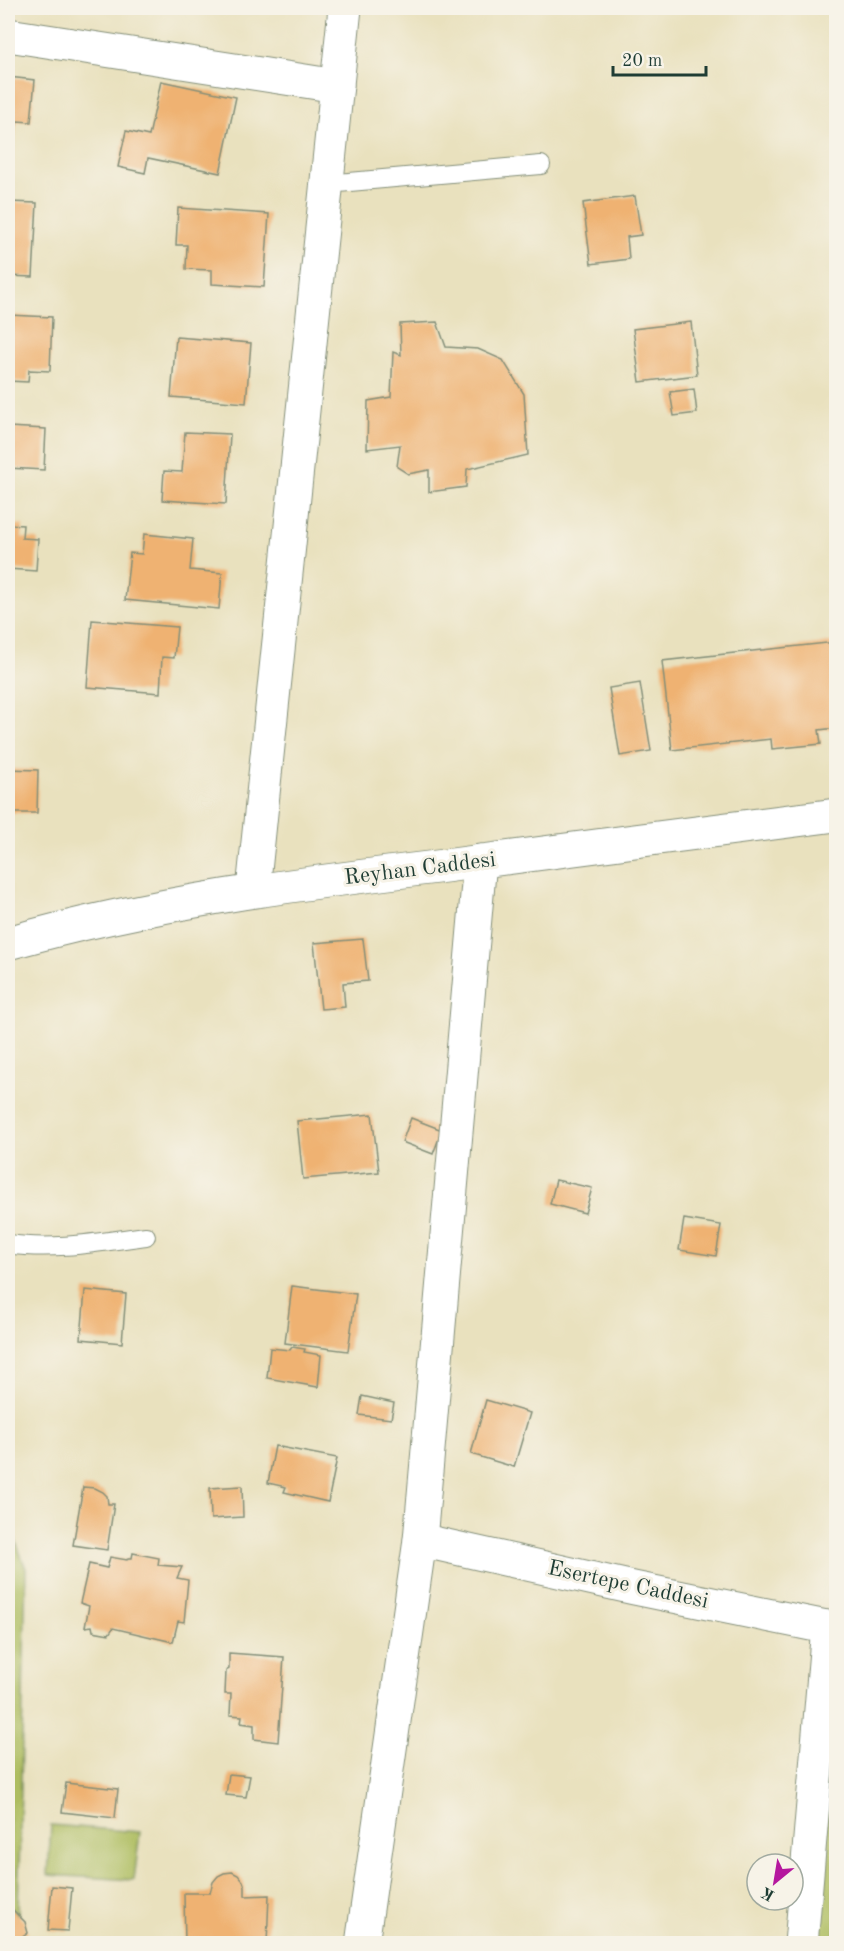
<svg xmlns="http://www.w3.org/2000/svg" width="844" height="1951" font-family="'Old Standard TT',serif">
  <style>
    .green { fill: #aebd60; stroke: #667d4a; stroke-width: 1.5 }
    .building { fill: #efb272 }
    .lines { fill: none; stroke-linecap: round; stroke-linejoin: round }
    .lane-casing { stroke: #848f79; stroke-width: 20 }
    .street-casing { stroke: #848f79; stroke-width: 35 }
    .secondary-casing { stroke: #848f79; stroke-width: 35 }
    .lane { stroke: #fff; stroke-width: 18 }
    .street { stroke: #fff; stroke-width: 33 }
    .secondary { stroke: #fff; stroke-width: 33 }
    .labels { text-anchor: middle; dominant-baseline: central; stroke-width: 6; stroke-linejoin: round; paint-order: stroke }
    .street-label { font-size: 22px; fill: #1f3d34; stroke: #f7f3e8 }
  </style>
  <rect width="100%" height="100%" fill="#f7f3e8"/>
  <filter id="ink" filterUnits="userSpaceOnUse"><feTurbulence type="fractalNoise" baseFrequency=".0167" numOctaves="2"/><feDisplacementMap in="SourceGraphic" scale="12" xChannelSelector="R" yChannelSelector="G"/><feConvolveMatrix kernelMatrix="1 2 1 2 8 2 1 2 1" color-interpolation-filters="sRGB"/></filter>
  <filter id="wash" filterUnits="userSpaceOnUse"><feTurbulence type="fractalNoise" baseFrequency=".008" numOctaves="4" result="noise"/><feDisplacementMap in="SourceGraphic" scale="24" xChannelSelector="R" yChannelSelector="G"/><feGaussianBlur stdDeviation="1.35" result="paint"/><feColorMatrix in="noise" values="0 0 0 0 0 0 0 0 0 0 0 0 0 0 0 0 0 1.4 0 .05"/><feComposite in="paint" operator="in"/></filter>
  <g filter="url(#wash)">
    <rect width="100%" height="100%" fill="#e9e1be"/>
    <g class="green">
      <path d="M 8,1521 L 26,1569 L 18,1915 L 8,1905 Z"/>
      <path d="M 836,1684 L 836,1943 L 814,1943 Z"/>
      <path d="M 51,1825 L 140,1832 L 134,1880 L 48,1875 Z"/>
    </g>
    <g id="blocks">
      <g class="building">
        <path d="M 8,77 L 35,80 L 31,122 L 17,121 L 15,136 L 8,135 Z"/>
        <path d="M 161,81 L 236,97 L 220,173 L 148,158 L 145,173 L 118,167 L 126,131 L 149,136 Z"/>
        <path d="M 635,196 L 641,235 L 627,237 L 629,259 L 591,264 L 583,203 Z"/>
        <path d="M 8,202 L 37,203 L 33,277 L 8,276 Z"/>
        <path d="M 178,208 L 269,214 L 264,287 L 212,284 L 212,270 L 186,269 L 187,245 L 176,245 Z"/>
        <path d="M 8,315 L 52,317 L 50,371 L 29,370 L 28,382 L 8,381 Z"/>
        <path d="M 437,322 L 446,347 L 478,349 L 503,360 L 524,394 L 528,455 L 467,469 L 466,487 L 429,492 L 429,470 L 408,474 L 397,467 L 400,445 L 367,449 L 368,401 L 391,397 L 393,352 L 401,355 L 400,324 Z"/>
        <path d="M 691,322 L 697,375 L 640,382 L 633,329 Z"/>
        <path d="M 176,337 L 251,343 L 246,403 L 171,397 Z"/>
        <path d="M 694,389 L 697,413 L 674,416 L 670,392 Z"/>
        <path d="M 8,427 L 46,429 L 44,470 L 8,468 Z"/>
        <path d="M 185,432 L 230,434 L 226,504 L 162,500 L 164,471 L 182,472 Z"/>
        <path d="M 8,524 L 23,525 L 22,538 L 38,539 L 36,571 L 8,569 Z"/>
        <path d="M 144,534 L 193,539 L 190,570 L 222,573 L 219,609 L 125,600 L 130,553 L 142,554 Z"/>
        <path d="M 92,620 L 177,627 L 174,658 L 162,657 L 160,693 L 87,687 Z"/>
        <path d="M 836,642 L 836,728 L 819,730 L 821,744 L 772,749 L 771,739 L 672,750 L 662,661 Z"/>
        <path d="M 640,683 L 651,751 L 620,756 L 609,688 Z"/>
        <path d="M 8,769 L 38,770 L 37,813 L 8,813 Z"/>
        <path d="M 363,939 L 368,981 L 343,983 L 345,1007 L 321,1009 L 314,943 Z"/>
        <path d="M 372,1114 L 379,1172 L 303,1179 L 297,1121 Z"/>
        <path d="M 411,1118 L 442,1130 L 433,1154 L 402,1142 Z"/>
        <path d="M 556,1180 L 592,1188 L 585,1213 L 550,1204 Z"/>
        <path d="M 684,1219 L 721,1225 L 716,1256 L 679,1250 Z"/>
        <path d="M 292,1286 L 356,1294 L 348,1351 L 285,1343 Z"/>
        <path d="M 85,1290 L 126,1294 L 122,1343 L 81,1339 Z"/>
        <path d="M 292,1347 L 305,1349 L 304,1352 L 321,1355 L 318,1387 L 267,1378 L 270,1348 L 290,1350 Z"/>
        <path d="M 362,1396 L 394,1403 L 391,1419 L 359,1415 Z"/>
        <path d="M 486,1400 L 530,1413 L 514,1467 L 471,1454 Z"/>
        <path d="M 275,1446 L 337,1458 L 328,1502 L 284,1492 L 286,1487 L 268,1483 Z"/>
        <path d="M 242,1486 L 243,1517 L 211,1519 L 210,1488 Z"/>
        <path d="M 83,1487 L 95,1488 L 103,1492 L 107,1496 L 108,1504 L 114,1504 L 107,1550 L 73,1545 Z"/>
        <path d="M 133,1553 L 159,1558 L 158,1565 L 182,1567 L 177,1578 L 188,1580 L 184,1622 L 178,1621 L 173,1642 L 113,1628 L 109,1634 L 93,1631 L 92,1626 L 85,1627 L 89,1606 L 80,1603 L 89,1564 L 107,1568 L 110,1557 L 127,1560 L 128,1558 L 132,1558 Z"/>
        <path d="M 229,1653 L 284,1657 L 278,1742 L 254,1739 L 254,1725 L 241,1723 L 242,1716 L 230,1715 L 231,1694 L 225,1694 L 226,1671 L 229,1669 Z"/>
        <path d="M 229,1774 L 250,1776 L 246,1797 L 226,1795 Z"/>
        <path d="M 66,1783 L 118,1789 L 115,1818 L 62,1812 Z"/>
        <path d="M 232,1872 L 238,1875 L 243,1881 L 245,1887 L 245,1896 L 269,1895 L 267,1944 L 185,1944 L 184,1893 L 210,1893 L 213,1882 L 218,1876 L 224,1873 Z"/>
        <path d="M 52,1886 L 72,1888 L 68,1931 L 48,1930 Z"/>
        <path d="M 8,1905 L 25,1922 L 28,1933 L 13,1944 L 8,1944 Z"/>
      </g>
    </g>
  </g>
  <g filter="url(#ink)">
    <use href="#blocks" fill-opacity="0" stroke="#848f79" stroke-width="1.5"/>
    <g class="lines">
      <defs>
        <g id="lane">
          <path d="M 327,184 L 541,165"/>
          <path d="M 8,1244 C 54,1251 100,1242 146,1236"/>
        </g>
        <g id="street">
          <path d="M 8,35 L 337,86"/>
          <path d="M 253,890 L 345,8"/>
          <path d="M 362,1944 L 420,1540 L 480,861"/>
          <path d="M 801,1944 L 828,1627"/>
        </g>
        <g id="secondary">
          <path d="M 8,943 C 152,902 296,884 445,866 C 575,849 706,831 836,815"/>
          <path d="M 420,1540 L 634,1588 L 836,1629"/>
        </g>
      </defs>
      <use href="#lane" class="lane-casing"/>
      <use href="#street" class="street-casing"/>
      <use href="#secondary" class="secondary-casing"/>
      <use href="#lane" class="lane"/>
      <use href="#street" class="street"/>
      <use href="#secondary" class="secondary"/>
    </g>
  </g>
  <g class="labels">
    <g class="street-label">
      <text transform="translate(420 869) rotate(-7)">Reyhan Caddesi</text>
      <text transform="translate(628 1585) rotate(12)">Esertepe Caddesi</text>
    </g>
  </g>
  <rect width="844" height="1951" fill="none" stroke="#f7f3e8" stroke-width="30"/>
  <g transform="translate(775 1882) rotate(210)"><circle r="28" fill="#f7f3e8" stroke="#a1aaa0" stroke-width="1.5"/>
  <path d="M0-4.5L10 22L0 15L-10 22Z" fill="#b5179e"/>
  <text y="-9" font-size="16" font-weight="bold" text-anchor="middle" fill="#1f3d34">K</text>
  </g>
  <path d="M613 66v9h93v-9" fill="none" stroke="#1f3d34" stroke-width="3"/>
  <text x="622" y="66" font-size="18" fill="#1f3d34" stroke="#f7f3e8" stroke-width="4.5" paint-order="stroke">20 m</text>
</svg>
